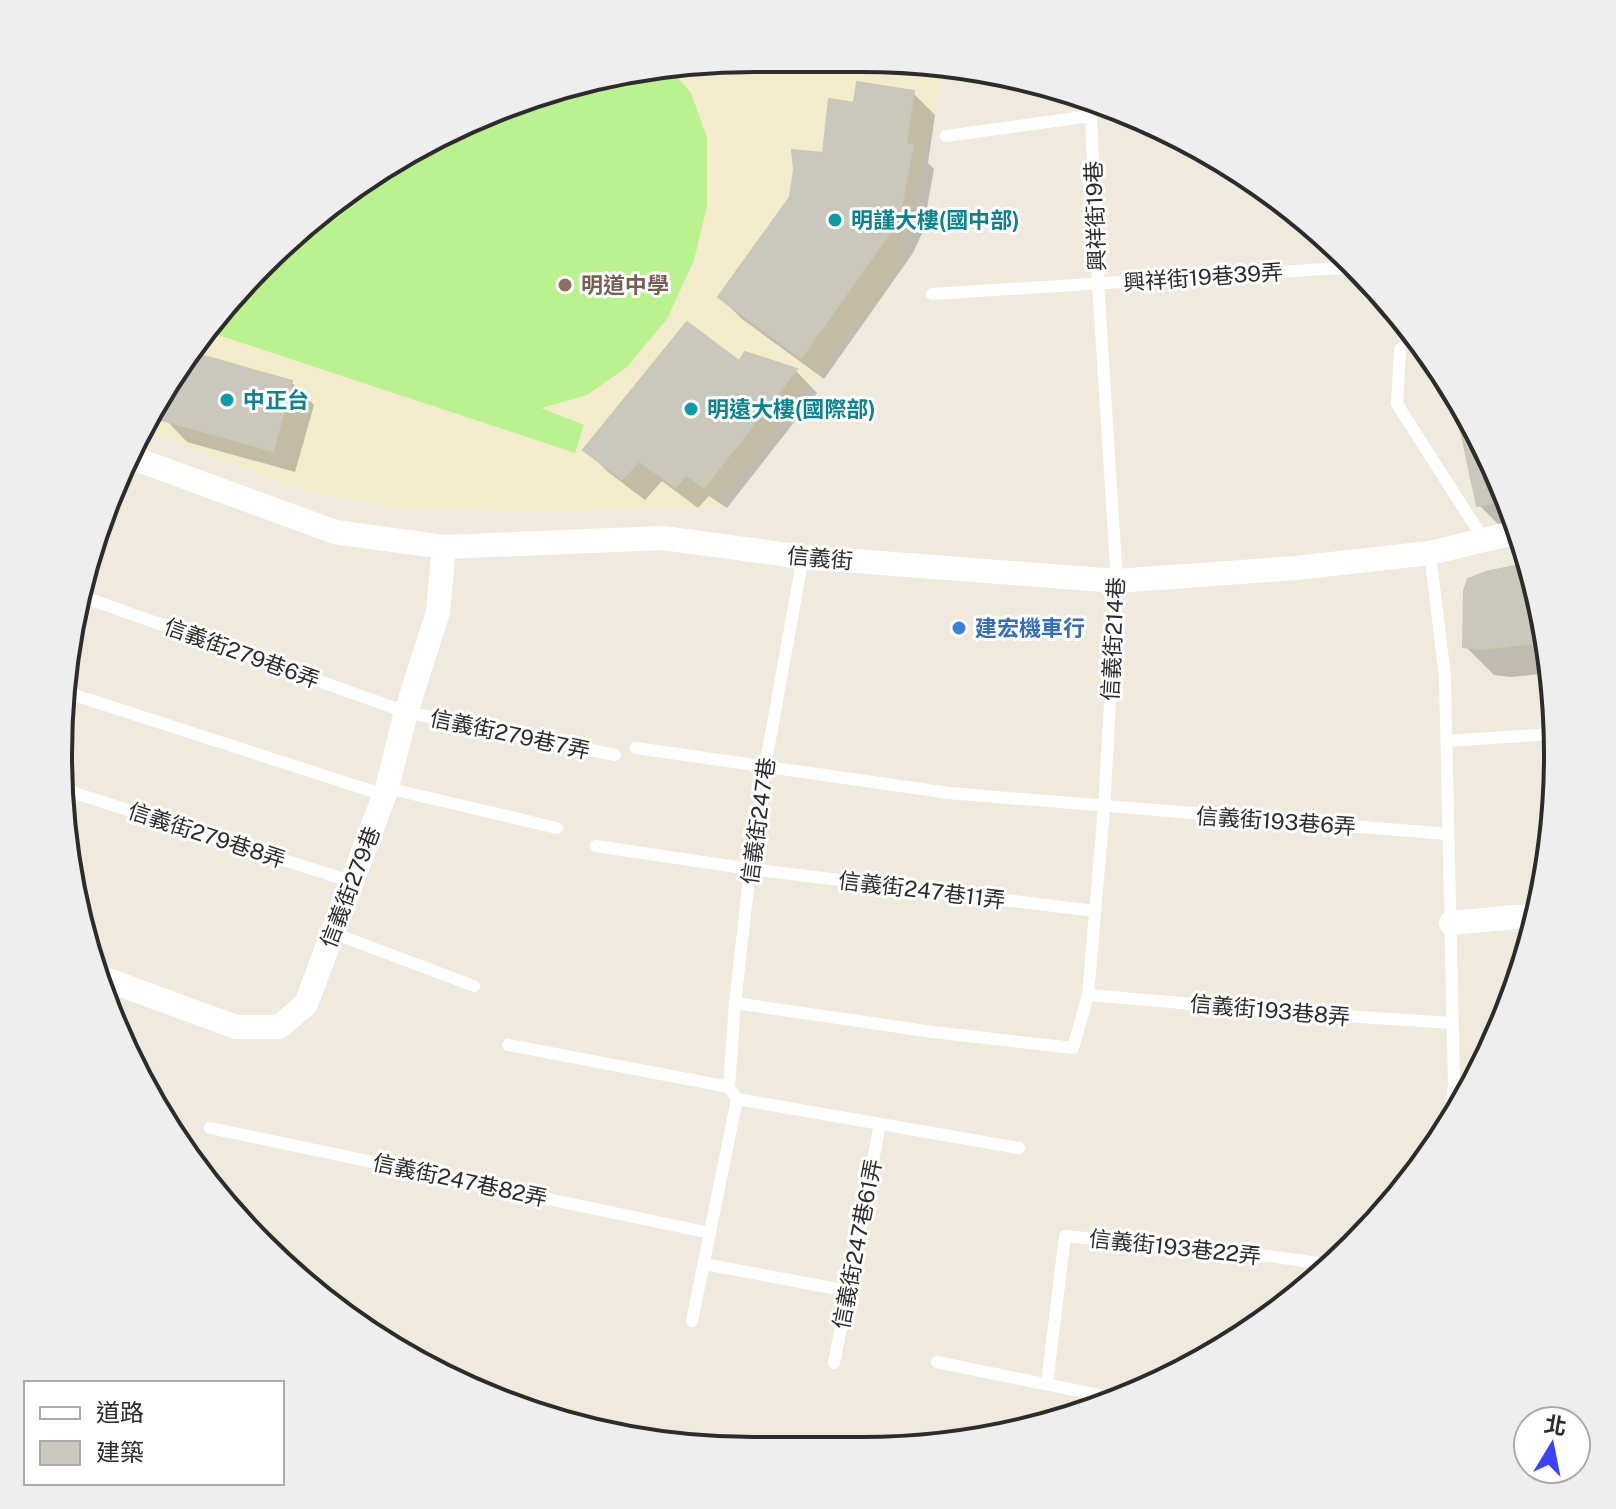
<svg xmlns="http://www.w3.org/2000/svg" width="1616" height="1509" font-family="'Public Sans','Noto Sans TC',sans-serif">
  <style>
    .education { fill: #f2ebcc }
    .pitch { fill: #baf290 }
    .shadow { fill: #0003 }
    .building { fill: #cac8bc; stroke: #cbc7b7; stroke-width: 2 }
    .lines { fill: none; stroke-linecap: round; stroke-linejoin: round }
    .service { stroke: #fff; stroke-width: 12 }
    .minor { stroke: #fff; stroke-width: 24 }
    .culture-dot { fill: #0f9aa8; stroke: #fff; stroke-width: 3 }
    .education-dot { fill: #8d6e63; stroke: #fff; stroke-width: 3 }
    .shop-dot { fill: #3f7fe0; stroke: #fff; stroke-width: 3 }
    .labels { text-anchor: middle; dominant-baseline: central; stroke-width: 6; stroke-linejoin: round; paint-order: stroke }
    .street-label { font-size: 22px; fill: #2c2c2c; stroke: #fff }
    .culture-label { font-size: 22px; font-weight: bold; fill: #0d838f; stroke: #fff; text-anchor: start }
    .education-label { font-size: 22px; font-weight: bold; fill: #785e54; stroke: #fff; text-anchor: start }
    .shop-label { font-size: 22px; font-weight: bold; fill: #366cbe; stroke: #fff; text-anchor: start }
    .rim { fill: none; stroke: #2c2c2c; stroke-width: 4 }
  </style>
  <rect width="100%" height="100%" fill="#efeadd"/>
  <path class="education" d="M 907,60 L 945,66 L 896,275 L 716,508 L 534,511 L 401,509 L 309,492 L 142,429 L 151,407 L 231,296 L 331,202 L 447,130 L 618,71 Z"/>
  <path class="pitch" d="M 670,69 L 691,93 L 707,137 L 707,206 L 694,260 L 667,319 L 627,367 L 587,395 L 541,408 L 584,425 L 575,453 L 206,331 L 231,296 L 331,202 L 447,130 L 618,71 Z"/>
  <g class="shadow">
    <path d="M 913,93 L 935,115 L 928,163 L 934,169 L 923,231 L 913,253 L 824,379 L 742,319 L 720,297 L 824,155 L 856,105 Z"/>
    <path d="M 746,354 L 796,371 L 817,393 L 727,508 L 709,496 L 698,508 L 662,481 L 645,500 L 608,472 L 586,450 L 740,364 Z"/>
    <path d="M 291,382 L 314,405 L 295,472 L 187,442 L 165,419 Z"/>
    <path d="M 1471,421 L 1518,524 L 1501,527 L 1479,505 Z"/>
    <path d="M 1529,565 L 1552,673 L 1511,677 L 1494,675 L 1465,646 Z"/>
  </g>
  <g class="building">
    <path d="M 857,82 L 914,91 L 906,144 L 913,145 L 901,208 L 891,231 L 801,358 L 718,297 L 790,197 L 794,170 L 792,150 L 823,153 L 829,99 L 854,103 Z"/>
    <path d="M 687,322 L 739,361 L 745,352 L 797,369 L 704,488 L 686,475 L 675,487 L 639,461 L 622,479 L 583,450 Z"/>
    <path d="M 190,352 L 292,381 L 273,451 L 162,420 L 175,373 Z"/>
    <path d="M 1471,419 L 1507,500 L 1477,506 L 1459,422 Z"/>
    <path d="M 1529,563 L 1547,642 L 1480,649 L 1463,647 L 1464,591 L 1468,579 L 1486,572 Z"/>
  </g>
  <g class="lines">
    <g class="service">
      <path d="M 946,136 L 1091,116 L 1087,99"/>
      <path d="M 932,294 L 1356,267"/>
      <path d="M 1400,349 L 1397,404 L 1484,540"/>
      <path d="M 1430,553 L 1445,677 L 1454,1084 L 1451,1119"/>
      <path d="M 78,595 L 406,712 L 615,755"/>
      <path d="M 62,691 L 384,795"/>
      <path d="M 1447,741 L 1554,734"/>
      <path d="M 636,748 L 949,793 L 1448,834"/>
      <path d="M 387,788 L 557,828"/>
      <path d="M 62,789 L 353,882"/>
      <path d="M 596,846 L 750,869 L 1095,911"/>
      <path d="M 333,933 L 474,986"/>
      <path d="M 1088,995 L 1299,1013 L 1452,1023"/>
      <path d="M 735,1003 L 933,1032 L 1073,1048 L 1088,995 L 1104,808 L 1117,581 L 1098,283 L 1091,116 L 1100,103"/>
      <path d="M 508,1045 L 729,1087"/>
      <path d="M 1454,1084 L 1473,1084"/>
      <path d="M 737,1099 L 1019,1148"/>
      <path d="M 210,1128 L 710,1233"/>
      <path d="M 704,1264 L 848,1291"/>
      <path d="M 692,1321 L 737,1099 L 729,1087 L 735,1003 L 750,869 L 765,767 L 803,557"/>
      <path d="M 937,1362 L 1118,1399"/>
      <path d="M 834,1363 L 880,1124"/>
      <path d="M 1047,1384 L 1065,1236 L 1268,1256 L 1333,1265"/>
    </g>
    <g class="minor">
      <path d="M 130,457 L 335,532 L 444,547 L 663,538 L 803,557 L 1117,581 L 1296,568 L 1430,553 L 1521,531"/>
      <path d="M 82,575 L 87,561"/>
      <path d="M 1451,923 L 1538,915"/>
      <path d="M 94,975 L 236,1027 L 279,1027 L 306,1004 L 387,788 L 406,712 L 438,612 L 444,547"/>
    </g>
  </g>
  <g class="culture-dot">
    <circle cx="835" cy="220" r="8"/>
    <circle cx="227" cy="400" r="8"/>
    <circle cx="691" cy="409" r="8"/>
  </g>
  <circle class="education-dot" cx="565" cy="285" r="8"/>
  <circle class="shop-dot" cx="959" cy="628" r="8"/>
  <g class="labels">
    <g class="street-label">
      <text transform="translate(1095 216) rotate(-92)">興祥街19巷</text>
      <text transform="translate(1203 277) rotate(-4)">興祥街19巷39弄</text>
      <text transform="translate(820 558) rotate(5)">信義街</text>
      <text transform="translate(1113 639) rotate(-87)">信義街214巷</text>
      <text transform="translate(242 653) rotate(20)">信義街279巷6弄</text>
      <text transform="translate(510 734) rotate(12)">信義街279巷7弄</text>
      <text transform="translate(758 821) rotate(-82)">信義街247巷</text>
      <text transform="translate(1276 821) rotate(4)">信義街193巷6弄</text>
      <text transform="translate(207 835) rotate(18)">信義街279巷8弄</text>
      <text transform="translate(350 887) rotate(-69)">信義街279巷</text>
      <text transform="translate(922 890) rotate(7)">信義街247巷11弄</text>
      <text transform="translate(1270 1010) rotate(5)">信義街193巷8弄</text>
      <text transform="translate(460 1180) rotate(12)">信義街247巷82弄</text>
      <text transform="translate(857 1244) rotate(-79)">信義街247巷61弄</text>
      <text transform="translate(1175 1247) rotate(6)">信義街193巷22弄</text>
    </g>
    <g class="culture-label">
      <text x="851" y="220">明謹大樓(國中部)</text>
      <text x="243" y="400">中正台</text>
      <text x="707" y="409">明遠大樓(國際部)</text>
    </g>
    <g class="education-label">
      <text x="581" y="285">明道中學</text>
    </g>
    <g class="shop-label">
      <text x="975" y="628">建宏機車行</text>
    </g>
  </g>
  <path d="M0 0H1616V1509H0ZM754 72H862A682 682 0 0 1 1544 754V755A682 682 0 0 1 862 1437H754A682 682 0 0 1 72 755V754A682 682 0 0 1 754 72Z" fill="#eee" fill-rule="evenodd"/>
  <path class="rim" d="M754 72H862A682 682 0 0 1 1544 754V755A682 682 0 0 1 862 1437H754A682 682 0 0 1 72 755V754A682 682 0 0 1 754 72Z"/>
  <rect x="24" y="1381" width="260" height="104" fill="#ffffff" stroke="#ababab" stroke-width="2"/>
  <rect x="40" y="1407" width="40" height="12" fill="#ffffff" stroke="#ababab" stroke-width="2"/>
  <text x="96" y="1421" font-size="24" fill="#2c2c2c">道路</text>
  <rect x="40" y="1441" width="40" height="24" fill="#cac8bc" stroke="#ababab" stroke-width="2"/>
  <text x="96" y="1461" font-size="24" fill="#2c2c2c">建築</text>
  <g transform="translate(1552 1445) rotate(10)"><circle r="38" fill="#ffffff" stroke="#ababab" stroke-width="2"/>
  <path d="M0-6L14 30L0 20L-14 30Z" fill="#3a42ff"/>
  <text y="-12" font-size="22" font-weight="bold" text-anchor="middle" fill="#2c2c2c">北</text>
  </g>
</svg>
